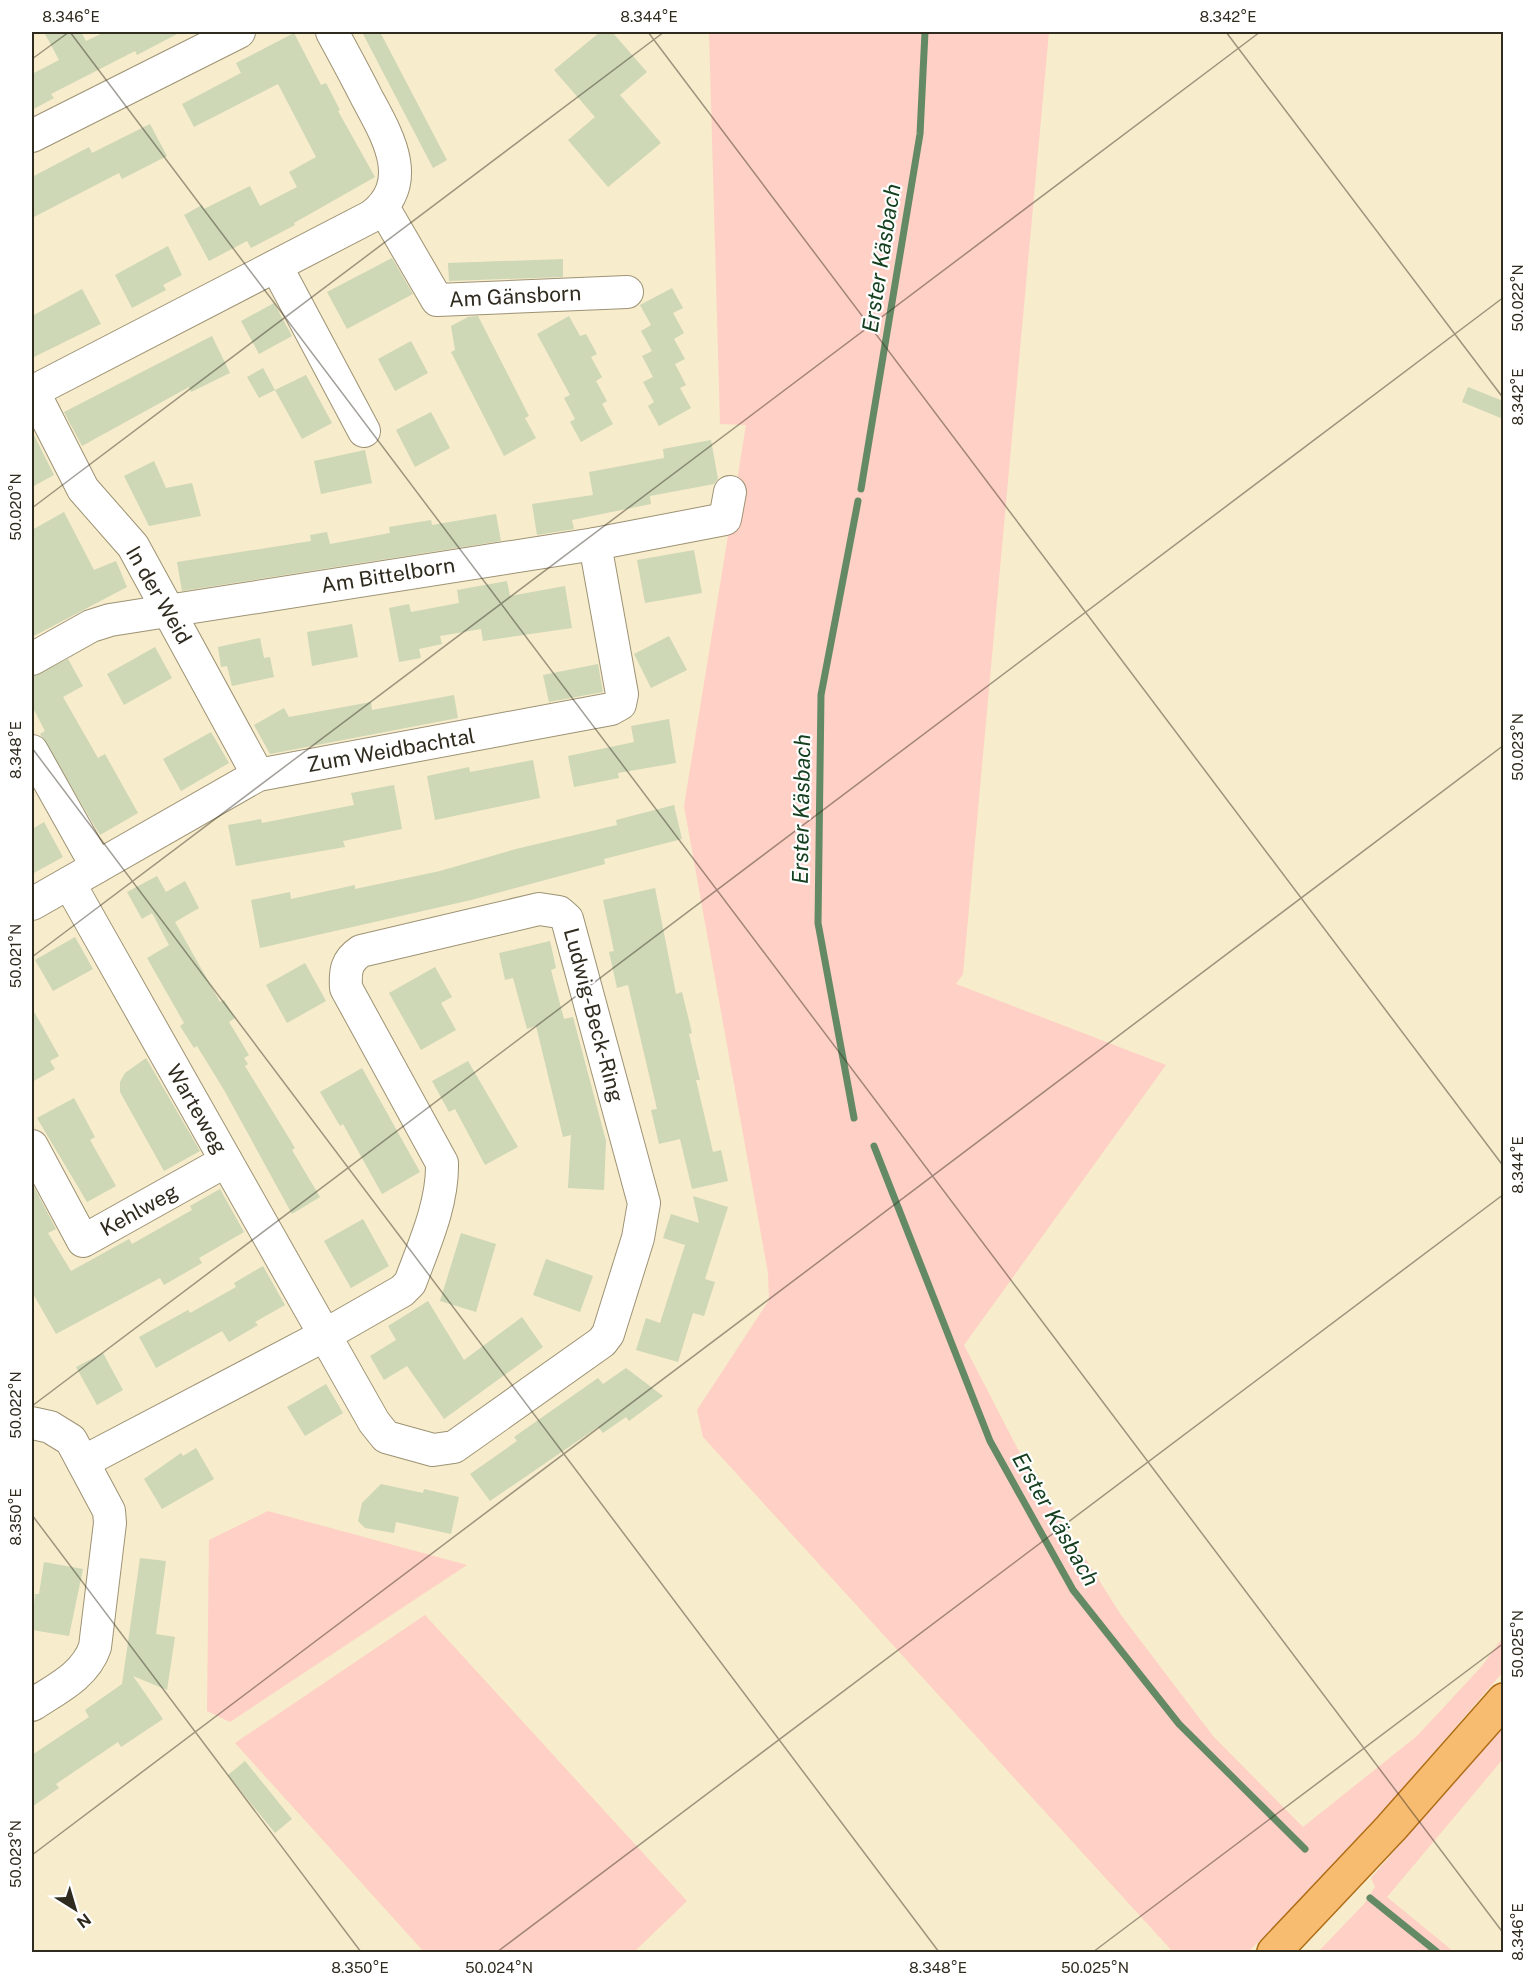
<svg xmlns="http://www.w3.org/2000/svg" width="1535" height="1984" font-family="'Public Sans',sans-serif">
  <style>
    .green { fill: #ffd0c5 }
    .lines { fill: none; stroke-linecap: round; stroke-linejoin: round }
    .stream { stroke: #638a64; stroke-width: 7 }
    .building { fill: #ced7b6 }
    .minor-casing { stroke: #9d9274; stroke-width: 34 }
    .major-casing { stroke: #af6d17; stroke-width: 36 }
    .minor { stroke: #fff; stroke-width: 32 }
    .major { stroke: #f8bc71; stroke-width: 33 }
    .ticks { fill: none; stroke: #302b1f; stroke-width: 1.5; stroke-opacity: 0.45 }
    .labels { text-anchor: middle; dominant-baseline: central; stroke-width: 4.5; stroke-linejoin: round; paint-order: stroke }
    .street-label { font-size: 21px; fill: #302b1f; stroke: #fff }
    .water-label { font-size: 22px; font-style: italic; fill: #15401f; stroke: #fff }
    .neatline { fill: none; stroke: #302b1f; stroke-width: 2 }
    .ticks-label { font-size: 15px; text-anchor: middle; fill: #302b1f }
  </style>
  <rect width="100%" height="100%" fill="#f7eccb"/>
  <g class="green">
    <path d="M 709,32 L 1049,32 L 963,974 L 956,984 L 1166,1065 L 964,1345 L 1025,1463 L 1121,1615 L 1213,1736 L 1303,1827 L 1417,1736 L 1482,1666 L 1503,1637 L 1503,1672 L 1325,1878 L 1248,1952 L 1173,1952 L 703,1437 L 697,1410 L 769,1300 L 768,1273 L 684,806 L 746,425 L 720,424 Z"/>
    <path d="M 268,1511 L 467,1565 L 230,1722 L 207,1711 L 209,1540 Z"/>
    <path d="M 425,1615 L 687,1901 L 634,1952 L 424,1952 L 235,1743 Z"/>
    <path d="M 1503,1725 L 1503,1759 L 1387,1897 L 1454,1952 L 1318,1952 L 1364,1904 L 1375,1887 L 1371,1878 Z"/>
  </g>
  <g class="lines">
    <g class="stream">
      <path d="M 861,489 L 920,134 L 925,32"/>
      <path d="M 854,1118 L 818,923 L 821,695 L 858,501"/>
      <path d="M 874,1146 L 990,1441 L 1073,1590 L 1179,1724 L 1305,1849"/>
      <path d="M 1370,1898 L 1437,1952"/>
    </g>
  </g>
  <g class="building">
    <path d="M 44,32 L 81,32 L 86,41 L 105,32 L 181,32 L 137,55 L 135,51 L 51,94 L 54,98 L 32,110 L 32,74 L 59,60 Z"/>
    <path d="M 362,32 L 380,32 L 447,160 L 433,168 Z"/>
    <path d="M 600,32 L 612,32 L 647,72 L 620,95 L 661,143 L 608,187 L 568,140 L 595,117 L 554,70 Z"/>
    <path d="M 294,33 L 321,85 L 326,83 L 340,110 L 338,111 L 375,177 L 294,223 L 295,225 L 251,248 L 247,241 L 209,261 L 184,215 L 202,205 L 204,209 L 250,186 L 260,206 L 297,187 L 289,172 L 316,157 L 278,84 L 194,127 L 182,104 L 241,73 L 236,63 Z"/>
    <path d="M 150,124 L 167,156 L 122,179 L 119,173 L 32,218 L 32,177 L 89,147 L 92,153 Z"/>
    <path d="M 168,246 L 182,275 L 163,285 L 166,290 L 132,308 L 115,275 Z"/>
    <path d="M 392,258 L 413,294 L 347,329 L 327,292 Z"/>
    <path d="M 563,259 L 563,277 L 449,281 L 448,263 Z"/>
    <path d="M 672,288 L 683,308 L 673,313 L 684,333 L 674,339 L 685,359 L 675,364 L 686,385 L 680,388 L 691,408 L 659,426 L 648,406 L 654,402 L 643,382 L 653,377 L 642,356 L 652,351 L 641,331 L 651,325 L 640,305 Z"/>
    <path d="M 82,289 L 101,324 L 32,358 L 32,316 Z"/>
    <path d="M 274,303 L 292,336 L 259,354 L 241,321 Z"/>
    <path d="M 478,316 L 529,416 L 525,418 L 536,438 L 504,456 L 451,352 L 455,350 L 451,326 L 468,317 Z"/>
    <path d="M 569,316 L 580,336 L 586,334 L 597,354 L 591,357 L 602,377 L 596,381 L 607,401 L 602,404 L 613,424 L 581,442 L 570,422 L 575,419 L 564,398 L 570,395 L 537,334 Z"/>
    <path d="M 212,336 L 230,373 L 191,392 L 189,387 L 82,446 L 64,412 Z"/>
    <path d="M 411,341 L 428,373 L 395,391 L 378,359 Z"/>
    <path d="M 263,368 L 275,390 L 259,398 L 247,377 Z"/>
    <path d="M 306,375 L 332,423 L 302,439 L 275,390 Z"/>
    <path d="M 1468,387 L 1503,401 L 1503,419 L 1462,402 Z"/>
    <path d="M 431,412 L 450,448 L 415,467 L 396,430 Z"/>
    <path d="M 32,431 L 54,475 L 32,487 Z"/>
    <path d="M 711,440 L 718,479 L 714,484 L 650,496 L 651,504 L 572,520 L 574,529 L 537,535 L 532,504 L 593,495 L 589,472 L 664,458 L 663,449 Z"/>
    <path d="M 365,450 L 372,483 L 321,494 L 314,461 Z"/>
    <path d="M 154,461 L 166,488 L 192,483 L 201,516 L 149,526 L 124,476 Z"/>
    <path d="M 64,512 L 94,570 L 116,561 L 127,587 L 32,637 L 32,530 Z"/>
    <path d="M 496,514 L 501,541 L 182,591 L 177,562 L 311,541 L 310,535 L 327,532 L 330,544 L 390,533 L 389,527 L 431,520 L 432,525 Z"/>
    <path d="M 694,550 L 702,593 L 645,603 L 637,560 Z"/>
    <path d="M 507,581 L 510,596 L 565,586 L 572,628 L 483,641 L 481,629 L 440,636 L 442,644 L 419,649 L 421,658 L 399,662 L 389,608 L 409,604 L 411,612 L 459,603 L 457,590 Z"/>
    <path d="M 352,624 L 358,657 L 312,666 L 307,632 Z"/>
    <path d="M 669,636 L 687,670 L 651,688 L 634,654 Z"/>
    <path d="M 260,638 L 264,658 L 270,657 L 274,677 L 232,686 L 227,666 L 221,667 L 218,647 Z"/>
    <path d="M 155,647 L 172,678 L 124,705 L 107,674 Z"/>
    <path d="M 68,659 L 83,686 L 63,697 L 98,758 L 105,754 L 138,813 L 100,835 L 40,734 L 45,731 L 32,706 L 32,677 Z"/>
    <path d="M 598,664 L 603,692 L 549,702 L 543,675 Z"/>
    <path d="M 454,695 L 458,718 L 270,754 L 254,725 L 284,708 L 289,717 L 371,702 L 372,710 Z"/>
    <path d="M 669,719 L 676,763 L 618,773 L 619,778 L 574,787 L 568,756 L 634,742 L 631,726 Z"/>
    <path d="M 211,732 L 229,763 L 181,791 L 163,759 Z"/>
    <path d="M 533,760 L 540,798 L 435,820 L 427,776 L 469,767 L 470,772 Z"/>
    <path d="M 394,785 L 402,829 L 343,841 L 345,847 L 236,866 L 228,825 L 261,819 L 262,823 L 354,805 L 351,793 Z"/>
    <path d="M 674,805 L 682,839 L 604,859 L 605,864 L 471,900 L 260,948 L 251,900 L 290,892 L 291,899 L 355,885 L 355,889 L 440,871 L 516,849 L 617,825 L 616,820 Z"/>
    <path d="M 44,822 L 63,857 L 32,874 L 32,829 Z"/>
    <path d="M 157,876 L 166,892 L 185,881 L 199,908 L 175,922 L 220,1002 L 224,1000 L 235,1018 L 229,1022 L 249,1055 L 244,1058 L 248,1064 L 245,1066 L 295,1148 L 292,1150 L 320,1197 L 292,1214 L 224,1090 L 197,1046 L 194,1048 L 180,1026 L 184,1023 L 147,958 L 169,945 L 152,913 L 142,919 L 127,892 Z"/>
    <path d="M 655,888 L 676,994 L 682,992 L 692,1033 L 689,1034 L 700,1080 L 696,1080 L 713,1152 L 721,1150 L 728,1181 L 692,1189 L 680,1139 L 659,1144 L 651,1110 L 657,1109 L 628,985 L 617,988 L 609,952 L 614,951 L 603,900 Z"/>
    <path d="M 75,937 L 93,969 L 53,991 L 35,960 Z"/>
    <path d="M 550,941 L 556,968 L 551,970 L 564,1019 L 573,1017 L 606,1141 L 604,1190 L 568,1188 L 571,1135 L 563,1137 L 536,1026 L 527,1029 L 513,978 L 505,980 L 499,953 Z"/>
    <path d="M 305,963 L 326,1001 L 287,1023 L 266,985 Z"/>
    <path d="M 435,967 L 452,997 L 441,1003 L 456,1030 L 421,1050 L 389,993 Z"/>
    <path d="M 32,1008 L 59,1056 L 50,1061 L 55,1069 L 32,1082 Z"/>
    <path d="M 146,1058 L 200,1151 L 164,1171 L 120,1092 L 120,1082 L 125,1073 Z"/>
    <path d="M 468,1061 L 518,1147 L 485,1165 L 455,1109 L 449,1112 L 432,1081 Z"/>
    <path d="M 362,1068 L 420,1172 L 382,1194 L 343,1124 L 340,1126 L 320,1092 Z"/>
    <path d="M 74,1098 L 95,1137 L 90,1140 L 116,1186 L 87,1202 L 37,1118 Z"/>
    <path d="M 32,1183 L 56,1229 L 48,1233 L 71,1271 L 129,1239 L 132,1244 L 192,1210 L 190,1206 L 220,1189 L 244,1232 L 199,1258 L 202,1263 L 164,1285 L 160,1278 L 56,1334 L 32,1292 Z"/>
    <path d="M 693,1196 L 728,1207 L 705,1279 L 715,1282 L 704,1316 L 693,1313 L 678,1362 L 636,1350 L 646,1318 L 660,1323 L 685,1245 L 663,1238 L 671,1214 L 699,1223 Z"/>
    <path d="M 363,1219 L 389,1266 L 351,1288 L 324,1241 Z"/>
    <path d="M 461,1233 L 496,1244 L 476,1312 L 440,1301 Z"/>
    <path d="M 546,1259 L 593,1276 L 580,1312 L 533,1295 Z"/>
    <path d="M 263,1266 L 285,1305 L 255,1322 L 258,1325 L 229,1342 L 222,1331 L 156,1368 L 139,1337 L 188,1310 L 190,1313 L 236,1287 L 234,1283 Z"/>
    <path d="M 428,1301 L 464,1360 L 522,1317 L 543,1347 L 444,1419 L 407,1366 L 384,1380 L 370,1356 L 396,1340 L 388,1326 Z"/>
    <path d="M 103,1353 L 123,1390 L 97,1405 L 76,1367 Z"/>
    <path d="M 626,1368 L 663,1396 L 629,1421 L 626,1417 L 603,1433 L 598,1427 L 490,1501 L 470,1474 L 517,1441 L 514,1437 L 598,1378 L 603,1384 Z"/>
    <path d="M 326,1384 L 343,1413 L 305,1436 L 287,1407 Z"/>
    <path d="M 196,1448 L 214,1479 L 162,1509 L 144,1479 L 181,1453 L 183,1456 Z"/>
    <path d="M 381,1484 L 423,1493 L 424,1489 L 459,1497 L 451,1534 L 396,1522 L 394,1533 L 365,1528 L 358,1521 L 362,1503 Z"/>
    <path d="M 140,1558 L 166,1561 L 156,1634 L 175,1637 L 167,1690 L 133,1676 L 163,1719 L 121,1747 L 118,1742 L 56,1784 L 59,1788 L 32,1807 L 32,1755 L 89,1717 L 85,1710 L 122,1684 Z"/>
    <path d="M 44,1562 L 83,1569 L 69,1636 L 32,1630 L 35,1594 L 39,1594 Z"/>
    <path d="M 245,1761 L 292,1819 L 275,1833 L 228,1775 Z"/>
  </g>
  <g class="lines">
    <defs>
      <g id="minor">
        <path d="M 32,136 L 239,32"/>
        <path d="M 383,207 L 437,300 L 627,292"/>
        <path d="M 276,266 L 364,431"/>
        <path d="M 33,391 L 83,489 L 133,546 L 258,775"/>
        <path d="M 32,392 L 372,216 C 416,182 387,135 367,98 C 356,76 344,54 332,32"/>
        <path d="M 32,659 L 91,626 L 110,620 L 595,544 L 725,519 L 730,492"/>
        <path d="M 32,751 L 97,867"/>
        <path d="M 69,883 L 374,1422 L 386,1437 L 433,1450 L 454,1447 L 602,1342 L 608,1334 L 638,1238 L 644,1203 L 567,919 L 559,912 L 539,909 L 361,951 C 346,961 345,971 346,988 L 442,1163 C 443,1204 424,1245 410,1283 L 402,1291 L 325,1335 L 83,1462"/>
        <path d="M 32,904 L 258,775 L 611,709 L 620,704 L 622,694 L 595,544"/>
        <path d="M 32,1146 L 83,1241 L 226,1161"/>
        <path d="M 32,1423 L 50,1427 L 71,1440 L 109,1511 L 110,1523 L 95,1647 C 85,1676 56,1689 32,1705"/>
      </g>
      <path id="major" d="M 1274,1952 L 1391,1828 L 1504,1700"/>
    </defs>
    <use href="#minor" class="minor-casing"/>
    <use href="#major" class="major-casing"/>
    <use href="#minor" class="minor"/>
    <use href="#major" class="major"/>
  </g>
  <path class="ticks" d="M 70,32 L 1504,1934M 648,32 L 1504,1167M 1226,32 L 1504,399M 32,59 L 69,32M 32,508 L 664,32M 32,748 L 939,1952M 32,957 L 1260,32M 32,1406 L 1504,297M 32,1515 L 361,1952M 32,1855 L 1504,745M 497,1952 L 1504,1194M 1093,1952 L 1504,1643"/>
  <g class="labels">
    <g class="street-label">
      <text transform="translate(515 296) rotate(-3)">Am Gänsborn</text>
      <text transform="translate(388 575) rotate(-9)">Am Bittelborn</text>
      <text transform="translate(159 595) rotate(60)">In der Weid</text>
      <text transform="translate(391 750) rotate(-10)">Zum Weidbachtal</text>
      <text transform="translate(594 1015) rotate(75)">Ludwig-Beck-Ring</text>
      <text transform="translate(197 1109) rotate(60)">Warteweg</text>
      <text transform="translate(139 1210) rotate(-29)">Kehlweg</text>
    </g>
    <g class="water-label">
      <text transform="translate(881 258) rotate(-81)">Erster Käsbach</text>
      <text transform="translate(801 809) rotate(-89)">Erster Käsbach</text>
      <text transform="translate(1056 1519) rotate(60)">Erster Käsbach</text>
    </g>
  </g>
  <rect width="1535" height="1984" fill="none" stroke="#ffffff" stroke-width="66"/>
  <g transform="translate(75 1909) rotate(143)" stroke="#ffffff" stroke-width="4.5" paint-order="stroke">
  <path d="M0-4.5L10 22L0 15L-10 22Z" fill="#302b1f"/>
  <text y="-9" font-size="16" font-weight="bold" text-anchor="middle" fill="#302b1f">N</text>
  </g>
  <rect x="33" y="33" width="1469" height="1918" class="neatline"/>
  <g class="ticks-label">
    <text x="71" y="22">8.346°E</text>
    <text x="649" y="22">8.344°E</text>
    <text x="1228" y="22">8.342°E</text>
    <text transform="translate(1518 298) rotate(-90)" y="5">50.022°N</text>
    <text transform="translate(1518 397) rotate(-90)" y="5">8.342°E</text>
    <text transform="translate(16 507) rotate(-90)" y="5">50.020°N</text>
    <text transform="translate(1518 747) rotate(-90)" y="5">50.023°N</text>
    <text transform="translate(16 750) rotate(-90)" y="5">8.348°E</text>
    <text transform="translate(16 956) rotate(-90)" y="5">50.021°N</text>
    <text transform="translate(1518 1165) rotate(-90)" y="5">8.344°E</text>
    <text transform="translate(16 1405) rotate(-90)" y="5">50.022°N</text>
    <text transform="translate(16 1517) rotate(-90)" y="5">8.350°E</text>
    <text transform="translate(1518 1644) rotate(-90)" y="5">50.025°N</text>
    <text transform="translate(16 1854) rotate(-90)" y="5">50.023°N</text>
    <text transform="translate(1518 1932) rotate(-90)" y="5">8.346°E</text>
    <text x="360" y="1973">8.350°E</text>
    <text x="499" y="1973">50.024°N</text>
    <text x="938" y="1973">8.348°E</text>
    <text x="1095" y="1973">50.025°N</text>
  </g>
</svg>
